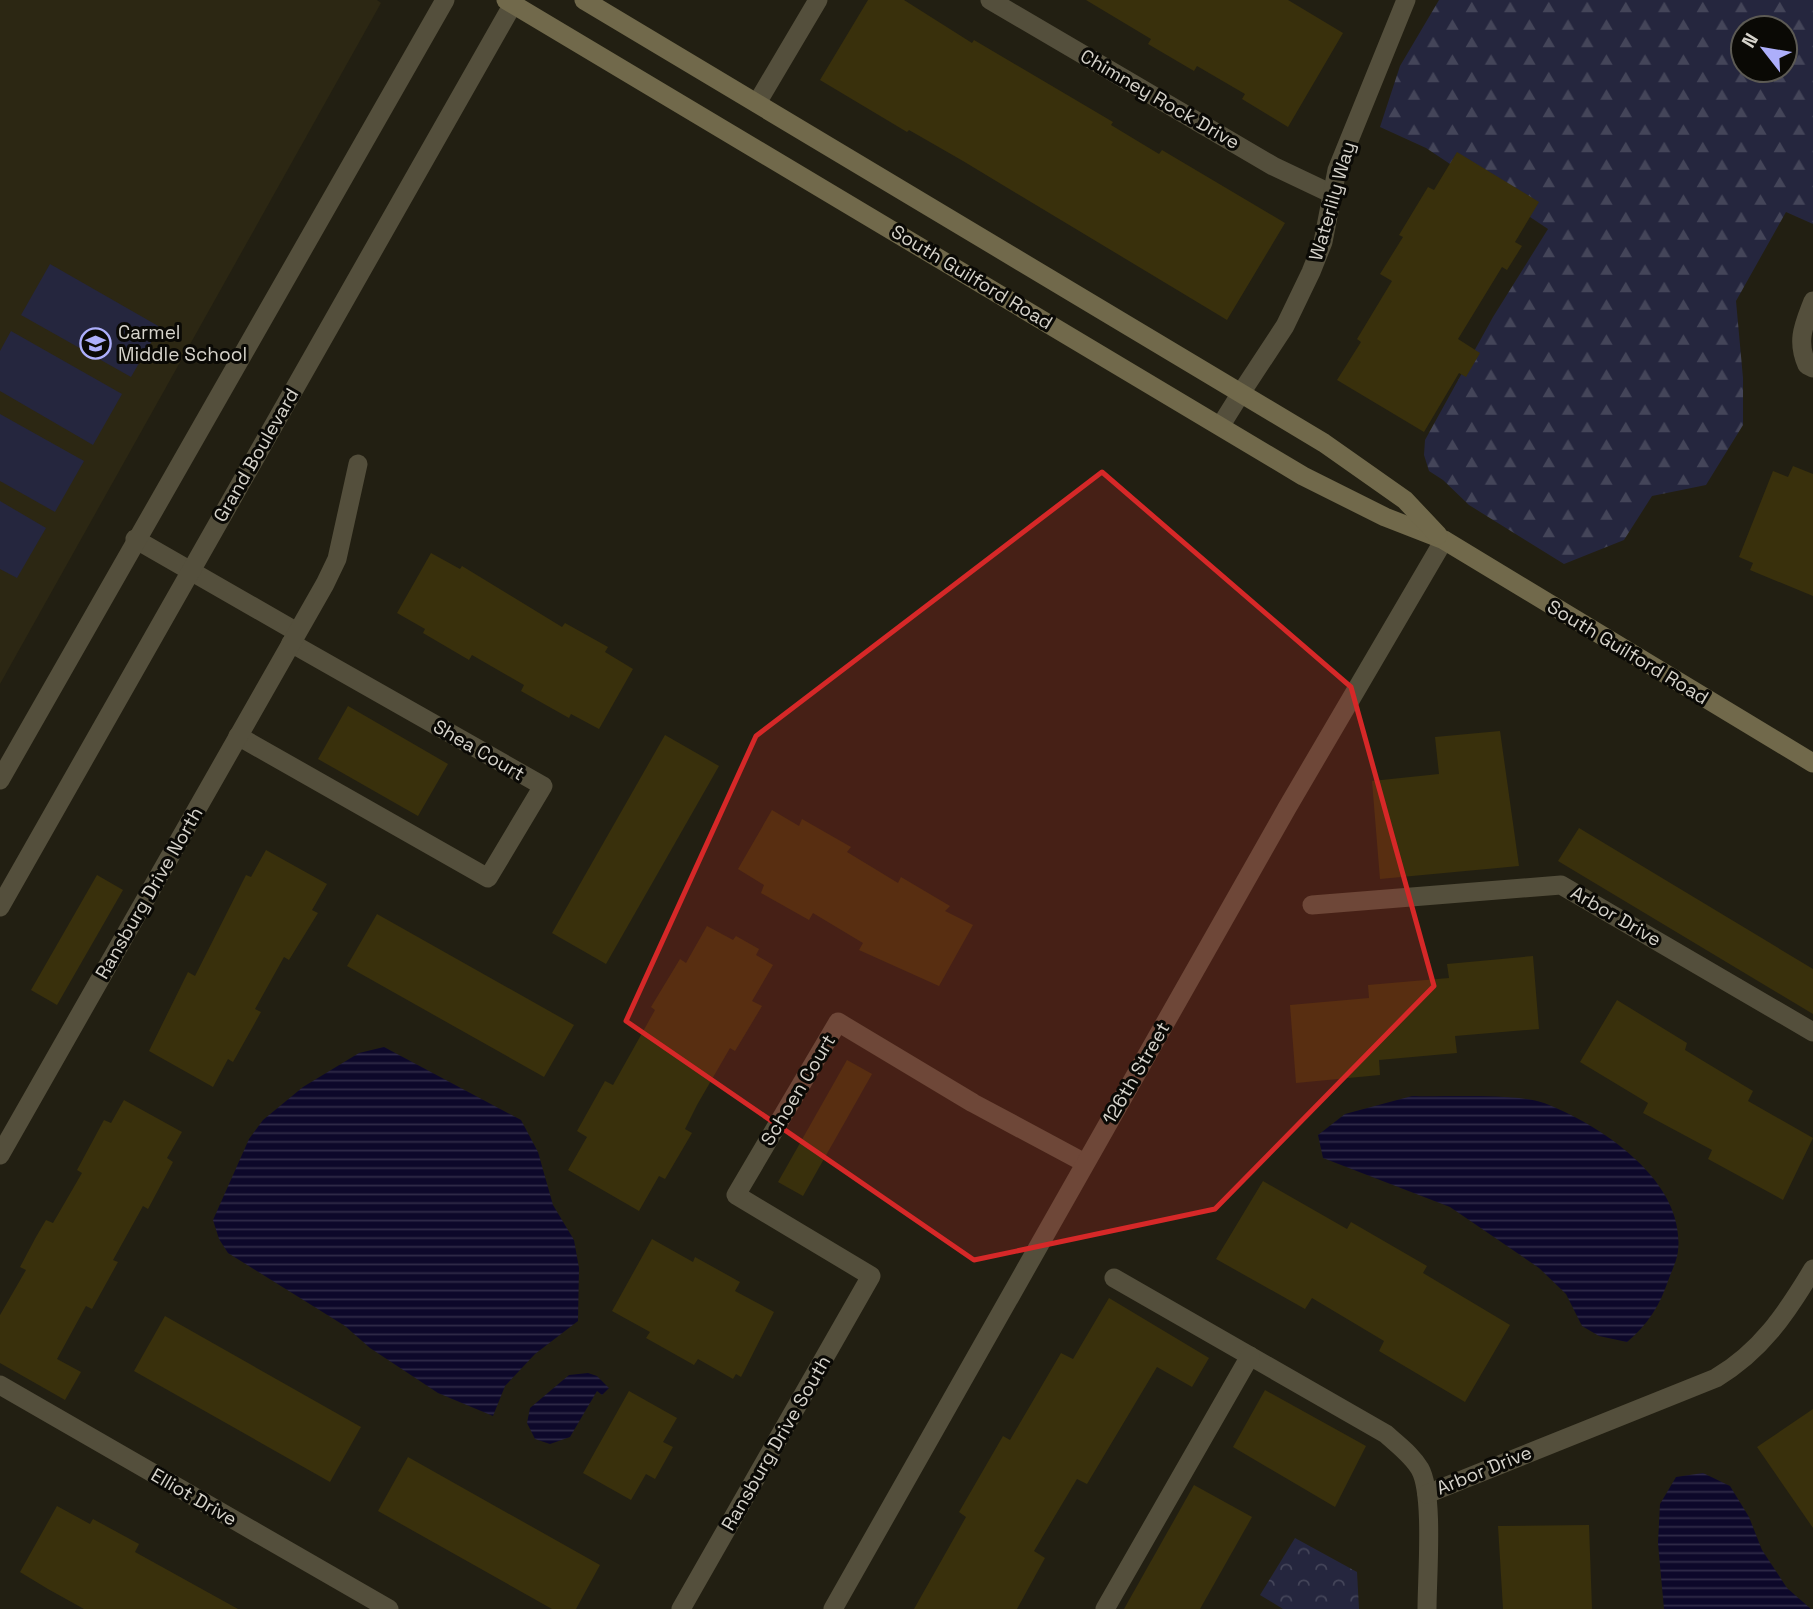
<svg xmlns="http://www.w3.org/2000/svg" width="1813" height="1609" font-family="'Space Grotesk',sans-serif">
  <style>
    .built { fill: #2c2713 }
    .forest { fill: url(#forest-firs); fill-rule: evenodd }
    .park { fill: url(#park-crowns) }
    .pitch { fill: #25263e }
    .water { fill: url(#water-rules) }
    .building { fill: #39300c }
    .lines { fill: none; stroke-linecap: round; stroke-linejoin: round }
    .service { stroke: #544f3c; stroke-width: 19 }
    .minor { stroke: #544f3c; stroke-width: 19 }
    .secondary { stroke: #71694b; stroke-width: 19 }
    .marked { fill: #d62828; fill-opacity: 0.2; stroke: #d62828; stroke-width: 5; stroke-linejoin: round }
    .labels { text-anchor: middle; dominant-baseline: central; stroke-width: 6; stroke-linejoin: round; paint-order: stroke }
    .street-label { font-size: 19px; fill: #d6d3cb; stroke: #0a0905 }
    .poi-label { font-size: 19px; fill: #d6d3cb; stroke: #0a0905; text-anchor: start }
  </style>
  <defs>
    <pattern id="forest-firs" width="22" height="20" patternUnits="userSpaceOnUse" patternTransform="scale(1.75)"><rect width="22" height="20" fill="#25263e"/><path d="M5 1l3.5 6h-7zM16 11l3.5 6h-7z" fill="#444559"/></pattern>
    <pattern id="park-crowns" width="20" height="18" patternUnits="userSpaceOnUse" patternTransform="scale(1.75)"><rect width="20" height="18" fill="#25263e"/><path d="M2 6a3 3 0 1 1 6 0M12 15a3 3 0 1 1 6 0" fill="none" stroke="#444559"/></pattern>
    <pattern id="water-rules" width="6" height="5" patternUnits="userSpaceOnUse" patternTransform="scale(1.75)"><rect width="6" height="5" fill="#0d082a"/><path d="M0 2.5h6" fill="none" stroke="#302b48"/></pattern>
  </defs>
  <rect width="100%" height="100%" fill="#221f12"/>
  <path class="built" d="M 0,0 L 377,0 L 381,3 L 0,684 Z"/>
  <path class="forest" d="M 1439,0 L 1813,0 L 1813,224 L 1786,212 L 1736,301 L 1743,378 L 1743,425 L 1706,485 L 1652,496 L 1624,540 L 1564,564 L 1469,505 L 1443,480 L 1429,471 L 1424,455 L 1425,440 L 1493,317 L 1548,229 L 1426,148 L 1380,127 L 1400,66 ZM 1743,28 L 1785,28 L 1785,70 L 1743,70 Z"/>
  <path class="park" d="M 1295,1538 L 1357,1572 L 1359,1609 L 1283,1609 L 1260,1595 Z"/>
  <g class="pitch">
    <path d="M 50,264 L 160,327 L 131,377 L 21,315 Z"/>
    <path d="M 11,331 L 122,394 L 93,445 L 0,391 L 0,351 Z"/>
    <path d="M 0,414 L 84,461 L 55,512 L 0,481 Z"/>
    <path d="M 0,501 L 46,528 L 17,578 L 0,569 Z"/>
  </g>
  <g class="water">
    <path d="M 384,1047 L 521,1120 L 538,1152 L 553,1205 L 574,1240 L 579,1268 L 578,1321 L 535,1354 L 505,1386 L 493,1416 L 438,1393 L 370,1348 L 345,1326 L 228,1253 L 219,1239 L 213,1220 L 249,1139 L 263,1120 L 303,1087 L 359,1053 Z"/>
    <path d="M 1412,1096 C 1444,1097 1517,1093 1544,1103 C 1601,1125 1686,1181 1678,1251 C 1677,1261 1671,1272 1668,1281 C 1660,1305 1647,1326 1627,1342 L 1599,1336 L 1582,1326 L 1566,1294 L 1539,1268 L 1450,1207 L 1323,1158 L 1318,1135 L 1345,1114 Z"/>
    <path d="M 588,1373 L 597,1376 L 609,1388 L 602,1395 L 597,1391 L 570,1437 L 550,1444 L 535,1439 L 527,1423 L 530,1408 L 569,1375 Z"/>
    <path d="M 1703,1473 L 1730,1486 L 1749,1517 L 1762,1550 L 1787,1588 L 1811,1609 L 1664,1609 L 1658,1543 L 1660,1504 L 1676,1477 Z"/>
  </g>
  <g class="building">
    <path d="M 868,0 L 904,0 L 972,43 L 974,40 L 1113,122 L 1111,125 L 1159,154 L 1162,150 L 1285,223 L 1227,320 L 963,161 L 909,130 L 907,132 L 820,80 Z"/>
    <path d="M 1086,0 L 1288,0 L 1343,33 L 1288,127 L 1242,99 L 1245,94 L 1197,66 L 1194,71 L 1148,44 L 1151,39 Z"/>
    <path d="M 1457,152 L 1539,202 L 1515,242 L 1522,246 L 1507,270 L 1502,267 L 1458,339 L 1480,353 L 1466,377 L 1459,373 L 1424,432 L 1337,380 L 1361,342 L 1357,339 L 1392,281 L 1380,274 L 1403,237 L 1399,235 L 1428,187 L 1434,190 Z"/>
    <path d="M 1793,466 L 1813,474 L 1813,596 L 1750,570 L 1753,563 L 1739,557 L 1773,471 L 1788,477 Z"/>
    <path d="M 431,553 L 460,569 L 462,566 L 562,627 L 565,623 L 608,647 L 605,652 L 633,669 L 599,729 L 571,714 L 569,718 L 521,691 L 524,685 L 472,655 L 469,660 L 423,633 L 425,629 L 397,613 Z"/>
    <path d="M 348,706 L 448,764 L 418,816 L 318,759 Z"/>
    <path d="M 1500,731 L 1519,866 L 1380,879 L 1372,781 L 1439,774 L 1435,737 Z"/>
    <path d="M 665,735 L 719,766 L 606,964 L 552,933 Z"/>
    <path d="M 772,810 L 799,826 L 802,819 L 851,847 L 847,852 L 898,883 L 901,877 L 950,906 L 945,911 L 973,925 L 939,986 L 859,950 L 863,943 L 813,913 L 809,920 L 761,893 L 764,885 L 738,869 Z"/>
    <path d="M 1579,828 L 1813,969 L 1813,1014 L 1558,861 Z"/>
    <path d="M 266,850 L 327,884 L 312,910 L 318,913 L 289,960 L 284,957 L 255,1009 L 261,1012 L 233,1062 L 228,1059 L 213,1087 L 149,1051 L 188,972 L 195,976 L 246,875 L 251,877 Z"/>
    <path d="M 97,875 L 123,890 L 57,1005 L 31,990 Z"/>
    <path d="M 377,914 L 574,1025 L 544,1077 L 347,966 Z"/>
    <path d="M 707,926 L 733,940 L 736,936 L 759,949 L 756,955 L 773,965 L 752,1001 L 762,1006 L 735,1051 L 730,1048 L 697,1105 L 685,1129 L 692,1133 L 665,1179 L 659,1176 L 639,1211 L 568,1170 L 587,1137 L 577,1131 L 605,1081 L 613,1085 L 655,1010 L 651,1007 L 680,959 L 686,963 Z"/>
    <path d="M 1533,956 L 1539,1029 L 1455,1036 L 1457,1053 L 1379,1060 L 1380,1075 L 1296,1083 L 1290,1005 L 1369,998 L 1368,985 L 1449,978 L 1447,964 Z"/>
    <path d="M 1617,1000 L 1687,1043 L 1685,1050 L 1753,1091 L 1748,1101 L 1813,1138 L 1783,1200 L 1708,1159 L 1712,1150 L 1643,1113 L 1648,1103 L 1580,1062 Z"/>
    <path d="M 847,1060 L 872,1074 L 803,1196 L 778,1182 Z"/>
    <path d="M 124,1100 L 182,1132 L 167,1158 L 173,1162 L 148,1209 L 143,1206 L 113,1260 L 118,1262 L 92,1309 L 86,1306 L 57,1359 L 81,1372 L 65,1400 L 0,1363 L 0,1315 L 26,1270 L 20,1267 L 36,1237 L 46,1220 L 53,1223 L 82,1173 L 77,1170 L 104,1120 L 111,1123 Z"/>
    <path d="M 1263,1181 L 1347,1229 L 1351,1222 L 1427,1266 L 1423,1273 L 1510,1325 L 1465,1402 L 1379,1351 L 1384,1341 L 1312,1298 L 1305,1309 L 1216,1259 Z"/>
    <path d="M 652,1239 L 693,1262 L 695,1257 L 740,1282 L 735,1291 L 774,1312 L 741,1377 L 736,1374 L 733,1379 L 698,1359 L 694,1365 L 646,1338 L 650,1332 L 612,1311 Z"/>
    <path d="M 1109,1298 L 1209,1358 L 1192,1387 L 1157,1367 L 1087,1484 L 1077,1479 L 1034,1551 L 1045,1558 L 1017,1609 L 914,1609 L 966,1517 L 959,1512 L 1003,1436 L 1010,1440 L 1061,1353 L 1073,1359 Z"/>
    <path d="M 165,1316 L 361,1427 L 330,1482 L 134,1371 Z"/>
    <path d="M 1265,1390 L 1366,1446 L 1335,1507 L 1233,1447 Z"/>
    <path d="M 629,1391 L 677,1418 L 663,1442 L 673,1447 L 655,1479 L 646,1474 L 631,1500 L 583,1473 Z"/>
    <path d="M 1813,1409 L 1813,1528 L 1757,1447 Z"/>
    <path d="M 408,1457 L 600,1565 L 576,1609 L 552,1609 L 378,1511 Z"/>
    <path d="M 1194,1485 L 1252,1517 L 1200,1609 L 1124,1609 Z"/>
    <path d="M 57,1506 L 90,1524 L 93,1519 L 139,1544 L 135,1552 L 238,1609 L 84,1609 L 48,1589 L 20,1572 Z"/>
    <path d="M 1589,1525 L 1592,1609 L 1503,1609 L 1498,1526 Z"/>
  </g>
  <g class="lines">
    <path class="service" d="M 1221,425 L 1241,393"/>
    <g class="minor">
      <path d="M 990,0 L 1273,166 L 1332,194"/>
      <path d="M 757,103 L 818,0"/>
      <path d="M 1813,301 C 1804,325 1796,340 1807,365 L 1813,368"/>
      <path d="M 1241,393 L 1285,326 L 1311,272 L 1323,242 L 1337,170 L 1406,0"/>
      <path d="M 135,539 L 297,632"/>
      <path d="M 238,736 L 488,878 L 543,786 L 291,643"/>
      <path d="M 0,780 L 445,0"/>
      <path d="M 1312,905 L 1561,885 L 1813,1032"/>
      <path d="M 0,907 L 513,4"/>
      <path d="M 0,1155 L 325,584 L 337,559 L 358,464"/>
      <path d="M 1114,1278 L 1386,1434 C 1398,1445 1412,1455 1420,1469 C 1434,1494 1427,1577 1427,1609"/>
      <path d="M 0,1385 L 389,1609"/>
      <path d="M 1427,1494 L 1716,1378 C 1761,1351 1786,1314 1813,1269"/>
      <path d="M 681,1609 L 871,1276 L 736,1195 L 838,1022 L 973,1103 L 1085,1163"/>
      <path d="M 833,1609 L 1287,808 L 1444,540"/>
      <path d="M 1105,1609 L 1250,1356"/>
    </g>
    <g class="secondary">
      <path d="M 506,0 L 1303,476 L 1385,517 L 1444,540 L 1813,763"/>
      <path d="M 584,0 L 1324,443 L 1405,500 L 1438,535"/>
    </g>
  </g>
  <path class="marked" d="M 1102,472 L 1351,687 L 1434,986 L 1215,1209 L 974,1260 L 626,1021 L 756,736 Z"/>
  <defs>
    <symbol id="school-ring" viewBox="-11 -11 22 22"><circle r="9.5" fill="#0a0905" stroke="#adaffb" stroke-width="1.5"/><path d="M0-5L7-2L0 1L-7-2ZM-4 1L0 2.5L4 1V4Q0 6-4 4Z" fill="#adaffb"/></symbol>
  </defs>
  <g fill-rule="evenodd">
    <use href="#school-ring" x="78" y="326" width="35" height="35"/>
  </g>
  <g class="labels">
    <g class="street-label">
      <text transform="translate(1160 99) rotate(30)">Chimney Rock Drive</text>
      <text transform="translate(1332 201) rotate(-74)">Waterlily Way</text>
      <text transform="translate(972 277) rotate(31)">South Guilford Road</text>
      <text transform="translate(256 455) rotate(-60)">Grand Boulevard</text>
      <text transform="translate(1628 652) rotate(31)">South Guilford Road</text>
      <text transform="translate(479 750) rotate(30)">Shea Court</text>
      <text transform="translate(149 893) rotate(-60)">Ransburg Drive North</text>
      <text transform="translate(1616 916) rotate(30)">Arbor Drive</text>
      <text transform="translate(1136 1073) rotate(-60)">126th Street</text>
      <text transform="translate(798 1090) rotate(-59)">Schoen Court</text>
      <text transform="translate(776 1443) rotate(-60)">Ransburg Drive South</text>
      <text transform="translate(1484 1470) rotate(-22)">Arbor Drive</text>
      <text transform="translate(194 1497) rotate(30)">Elliot Drive</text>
    </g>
    <g class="poi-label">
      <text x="118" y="332">Carmel<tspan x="118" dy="22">Middle School</tspan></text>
    </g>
  </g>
  <g transform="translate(1764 49) rotate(301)"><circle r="33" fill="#0a0905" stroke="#5c5a54" stroke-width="2"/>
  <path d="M0-5L12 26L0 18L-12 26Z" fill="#adaffb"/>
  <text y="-10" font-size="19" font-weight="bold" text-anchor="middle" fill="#d6d3cb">N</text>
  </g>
</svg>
